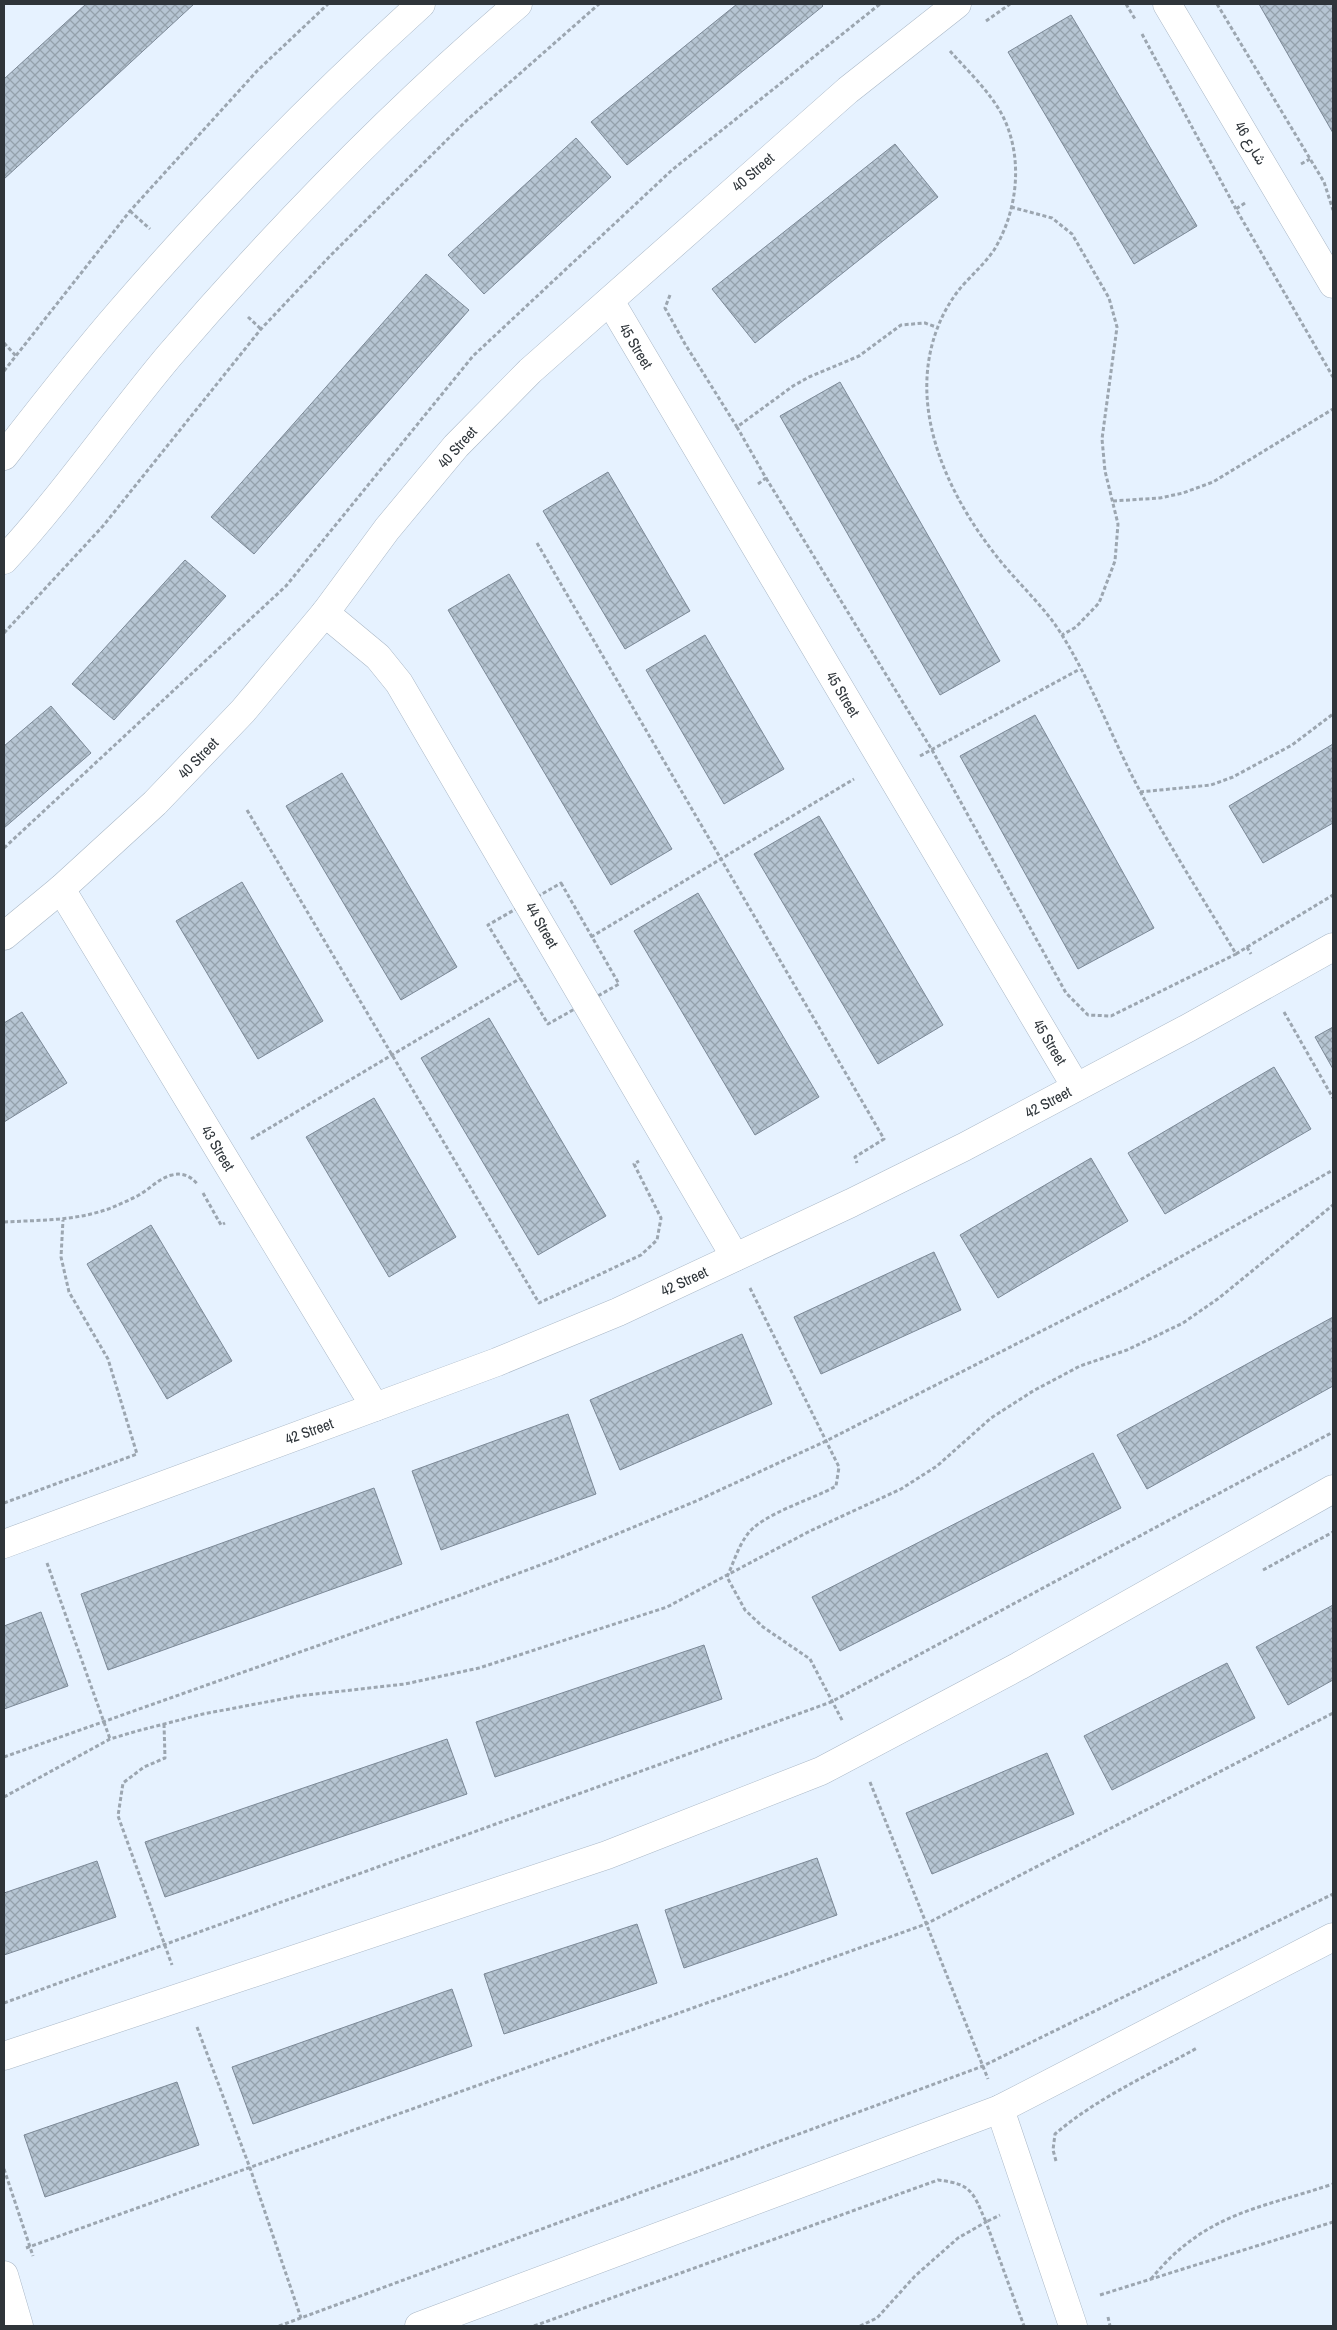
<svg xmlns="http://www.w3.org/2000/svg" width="1337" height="2330" font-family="'Archivo Narrow',Vazirmatn,sans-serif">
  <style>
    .building { fill: url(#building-cross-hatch); stroke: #7c8997 }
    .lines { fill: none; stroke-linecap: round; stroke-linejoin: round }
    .minor-casing { stroke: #aab8c7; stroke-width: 29 }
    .path { stroke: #9ca6b0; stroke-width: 3; stroke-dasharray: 4 2.5; stroke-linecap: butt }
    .minor { stroke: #fff; stroke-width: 28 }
    .labels { text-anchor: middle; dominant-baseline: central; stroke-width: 4; stroke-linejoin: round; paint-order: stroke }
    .street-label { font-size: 15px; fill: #2f353a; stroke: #fff }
  </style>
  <defs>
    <pattern id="building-cross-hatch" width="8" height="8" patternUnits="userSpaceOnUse" patternTransform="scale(1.25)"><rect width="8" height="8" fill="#b6c5d3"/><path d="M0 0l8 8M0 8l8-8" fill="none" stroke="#94a1ac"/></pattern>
  </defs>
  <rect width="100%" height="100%" fill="#e6f2ff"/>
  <g class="building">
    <path d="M 86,4 L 194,4 L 4,179 L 4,79 Z"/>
    <path d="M 737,4 L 821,4 L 823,6 L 627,165 L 591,122 Z"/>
    <path d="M 1259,4 L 1333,4 L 1333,133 Z"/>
    <path d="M 1071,15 L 1197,226 L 1134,264 L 1008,52 Z"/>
    <path d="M 576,138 L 611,177 L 484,294 L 448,255 Z"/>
    <path d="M 895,144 L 938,197 L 755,343 L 712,289 Z"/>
    <path d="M 426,274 L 469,310 L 254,554 L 211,517 Z"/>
    <path d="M 840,382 L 1000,661 L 940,695 L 780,416 Z"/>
    <path d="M 608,472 L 690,611 L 625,649 L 543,511 Z"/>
    <path d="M 185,560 L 226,596 L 114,720 L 72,684 Z"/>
    <path d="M 509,574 L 672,849 L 611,885 L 448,610 Z"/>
    <path d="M 705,635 L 784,769 L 724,804 L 646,670 Z"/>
    <path d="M 51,706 L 91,753 L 4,828 L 4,746 Z"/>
    <path d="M 1035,715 L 1154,928 L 1078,969 L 960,756 Z"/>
    <path d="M 1333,744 L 1333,823 L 1263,863 L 1229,806 Z"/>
    <path d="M 342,773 L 457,967 L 401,1000 L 286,806 Z"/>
    <path d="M 819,816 L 943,1025 L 878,1064 L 754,854 Z"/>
    <path d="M 242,882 L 323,1021 L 258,1059 L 176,921 Z"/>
    <path d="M 698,893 L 819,1097 L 755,1135 L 634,931 Z"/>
    <path d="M 22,1012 L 67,1083 L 4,1122 L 4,1023 Z"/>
    <path d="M 489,1018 L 606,1216 L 538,1255 L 421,1058 Z"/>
    <path d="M 1333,1027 L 1333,1069 L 1315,1037 Z"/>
    <path d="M 1274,1067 L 1311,1129 L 1165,1214 L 1128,1153 Z"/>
    <path d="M 374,1098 L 456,1237 L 389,1277 L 306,1137 Z"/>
    <path d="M 1091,1158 L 1128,1221 L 998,1298 L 960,1235 Z"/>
    <path d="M 151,1225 L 232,1361 L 167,1399 L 87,1264 Z"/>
    <path d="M 934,1252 L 961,1310 L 821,1374 L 794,1317 Z"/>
    <path d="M 1333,1317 L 1333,1386 L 1147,1489 L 1117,1435 Z"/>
    <path d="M 742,1334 L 772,1404 L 620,1470 L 590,1400 Z"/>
    <path d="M 568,1414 L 596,1494 L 441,1550 L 412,1471 Z"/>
    <path d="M 1093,1453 L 1121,1508 L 840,1651 L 812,1597 Z"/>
    <path d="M 374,1488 L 402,1564 L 108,1670 L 81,1594 Z"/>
    <path d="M 1333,1605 L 1333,1680 L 1288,1705 L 1256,1647 Z"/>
    <path d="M 41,1612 L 68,1686 L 4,1709 L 4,1626 Z"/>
    <path d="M 704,1645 L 722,1699 L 495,1777 L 476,1722 Z"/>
    <path d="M 1227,1663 L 1255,1718 L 1112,1790 L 1084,1736 Z"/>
    <path d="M 447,1739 L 467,1794 L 165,1897 L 145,1842 Z"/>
    <path d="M 1047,1753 L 1074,1814 L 932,1874 L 906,1813 Z"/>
    <path d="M 817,1858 L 837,1915 L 684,1968 L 665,1910 Z"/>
    <path d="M 97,1861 L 116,1917 L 4,1955 L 4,1893 Z"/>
    <path d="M 637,1924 L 657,1983 L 504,2034 L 484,1974 Z"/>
    <path d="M 452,1989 L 472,2046 L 253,2124 L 232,2067 Z"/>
    <path d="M 177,2082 L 199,2145 L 45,2197 L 24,2135 Z"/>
  </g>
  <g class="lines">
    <defs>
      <g id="minor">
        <path d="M 1167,4 L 1333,284"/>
        <path d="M 610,301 L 1076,1087"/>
        <path d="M 4,456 C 42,407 80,358 120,312 C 214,203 315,100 421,4"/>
        <path d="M 4,560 C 63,496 113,423 169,356 C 277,230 392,112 518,4"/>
        <path d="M 325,613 L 378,657 L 399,683 L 735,1257"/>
        <path d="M 61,889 L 375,1407"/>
        <path d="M 4,936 L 61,889 L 155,803 L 243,711 L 325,613 L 387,529 L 456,446 L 530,371 L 848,90 L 957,4"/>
        <path d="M 4,1544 L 497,1362 L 618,1312 L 851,1203 L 964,1147 L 1188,1028 L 1333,947"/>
        <path d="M 4,2056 L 607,1855 L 821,1771 L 1019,1666 L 1333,1489"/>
        <path d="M 1000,2109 L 1073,2326"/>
        <path d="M 4,2275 L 19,2326"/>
        <path d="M 419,2326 L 1000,2109 L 1333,1937"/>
      </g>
    </defs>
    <use href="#minor" class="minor-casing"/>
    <g class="path">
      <path d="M 1126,4 L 1135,19"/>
      <path d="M 1217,4 L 1324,182 L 1333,210"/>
      <path d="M 986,21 L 1010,4"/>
      <path d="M 1142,34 L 1236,209"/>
      <path d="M 950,51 C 967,70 987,89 1000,111 C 1024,153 1019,209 994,250 C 985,263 974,273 963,285 C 937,315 925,355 927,395 C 930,456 964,517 1002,563 C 1022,587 1046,609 1062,635 C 1093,685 1113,741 1141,793 C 1170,847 1204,900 1236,954 L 1247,947 L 1251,954"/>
      <path d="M 1301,164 L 1310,159"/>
      <path d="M 1245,203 L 1236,209 L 1333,377"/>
      <path d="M 1011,207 L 1052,218 L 1072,234 L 1109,298 L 1117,327 L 1102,439 L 1105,471 L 1118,524 L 1115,561 L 1099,603 L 1076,627 L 1062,635"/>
      <path d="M 130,211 L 150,229"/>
      <path d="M 670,295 L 665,308 L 685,344 L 737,427"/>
      <path d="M 248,317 L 261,329"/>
      <path d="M 4,343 L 16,356"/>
      <path d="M 4,371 L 130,211 L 257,71 L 328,4"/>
      <path d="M 766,478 L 932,750 L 1066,993 L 1088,1015 L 1111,1016 L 1236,954"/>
      <path d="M 758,484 L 766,478 L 737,427 L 793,386 L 809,377 L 859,356 L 901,325 L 925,323 L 936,327"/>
      <path d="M 1113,501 L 1160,498 L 1183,493 L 1213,482 L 1333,409"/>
      <path d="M 537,543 L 884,1139 L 855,1157 L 857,1163"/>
      <path d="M 4,633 L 103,526 L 261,329 L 331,255 L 467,120 L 599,4"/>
      <path d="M 920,756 L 1080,669"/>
      <path d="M 1140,792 L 1211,785 L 1233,777 L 1292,745 L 1333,714"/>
      <path d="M 247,810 L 539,1303 L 641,1255 L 657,1240 L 661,1218 L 634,1164 L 639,1161"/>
      <path d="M 4,848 L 286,586 L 473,356 L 672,170 L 880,4"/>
      <path d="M 561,883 L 619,984 L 548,1024 L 488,925 Z"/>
      <path d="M 591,937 L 854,779"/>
      <path d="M 1247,947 L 1333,895"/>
      <path d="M 1284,1012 L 1333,1098"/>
      <path d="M 251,1139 L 521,978"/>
      <path d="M 203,1193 L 221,1225 L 225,1223"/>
      <path d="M 4,1222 C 40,1220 76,1221 111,1208 C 120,1204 130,1200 139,1195 C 150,1189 159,1178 172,1175 C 183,1172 192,1177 198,1185"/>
      <path d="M 750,1288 L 839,1467 L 836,1486 C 812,1500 761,1514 747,1535 C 738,1547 733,1564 727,1577 L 745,1610 L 763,1627 L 810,1659 L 843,1722"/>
      <path d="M 4,1503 L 137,1454 L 108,1359 L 69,1292 L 61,1257 L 63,1220"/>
      <path d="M 47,1563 L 110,1739"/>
      <path d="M 1263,1570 L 1333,1532"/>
      <path d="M 164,1724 L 165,1758 L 144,1767 L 123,1783 L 118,1816 L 172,1965"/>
      <path d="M 4,1757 L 455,1597 L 559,1558 L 694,1502 L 826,1441 L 1124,1289 L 1333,1170"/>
      <path d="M 870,1782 L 988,2079"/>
      <path d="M 4,1797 L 110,1739 L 137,1731 L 203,1714 L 298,1696 L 405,1684 L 479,1668 L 667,1607 L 810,1531 L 901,1489 L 937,1466 L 991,1418 L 1033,1391 L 1080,1366 L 1127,1350 L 1183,1323 L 1219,1298 L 1333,1205"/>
      <path d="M 4,2003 L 831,1702 L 1333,1432"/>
      <path d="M 197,2027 L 250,2168 L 301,2318"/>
      <path d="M 1056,2161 L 1053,2150 L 1055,2134 C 1097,2098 1149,2075 1197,2048"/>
      <path d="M 4,2169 L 33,2256"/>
      <path d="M 26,2248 L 926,1924 L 1333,1713"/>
      <path d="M 1151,2279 C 1205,2213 1258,2209 1333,2184"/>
      <path d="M 1100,2295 L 1333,2222"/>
      <path d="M 1108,2317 L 1110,2326"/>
      <path d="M 279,2326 L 983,2066 L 1333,1894"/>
      <path d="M 534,2326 L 938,2180 C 973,2184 973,2193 986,2222 L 1000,2215"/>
      <path d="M 860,2326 L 877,2318 L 915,2276 L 958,2238 L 986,2222 L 1024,2326"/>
    </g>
    <use href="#minor" class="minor"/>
  </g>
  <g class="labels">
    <g class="street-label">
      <text transform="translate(1251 143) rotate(59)">شارع 46</text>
      <text transform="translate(753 172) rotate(-41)">40 Street</text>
      <text transform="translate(636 346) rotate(59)">45 Street</text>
      <text transform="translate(457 447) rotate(-48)">40 Street</text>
      <text transform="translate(843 694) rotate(59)">45 Street</text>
      <text transform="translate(198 758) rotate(-46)">40 Street</text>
      <text transform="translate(542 925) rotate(60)">44 Street</text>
      <text transform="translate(1050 1042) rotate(59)">45 Street</text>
      <text transform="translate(1048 1102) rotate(-28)">42 Street</text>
      <text transform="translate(218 1148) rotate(59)">43 Street</text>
      <text transform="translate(684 1281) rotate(-25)">42 Street</text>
      <text transform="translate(309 1431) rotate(-20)">42 Street</text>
    </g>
  </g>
  <rect width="1337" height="2330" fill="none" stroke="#2f353a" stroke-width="10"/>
</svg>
